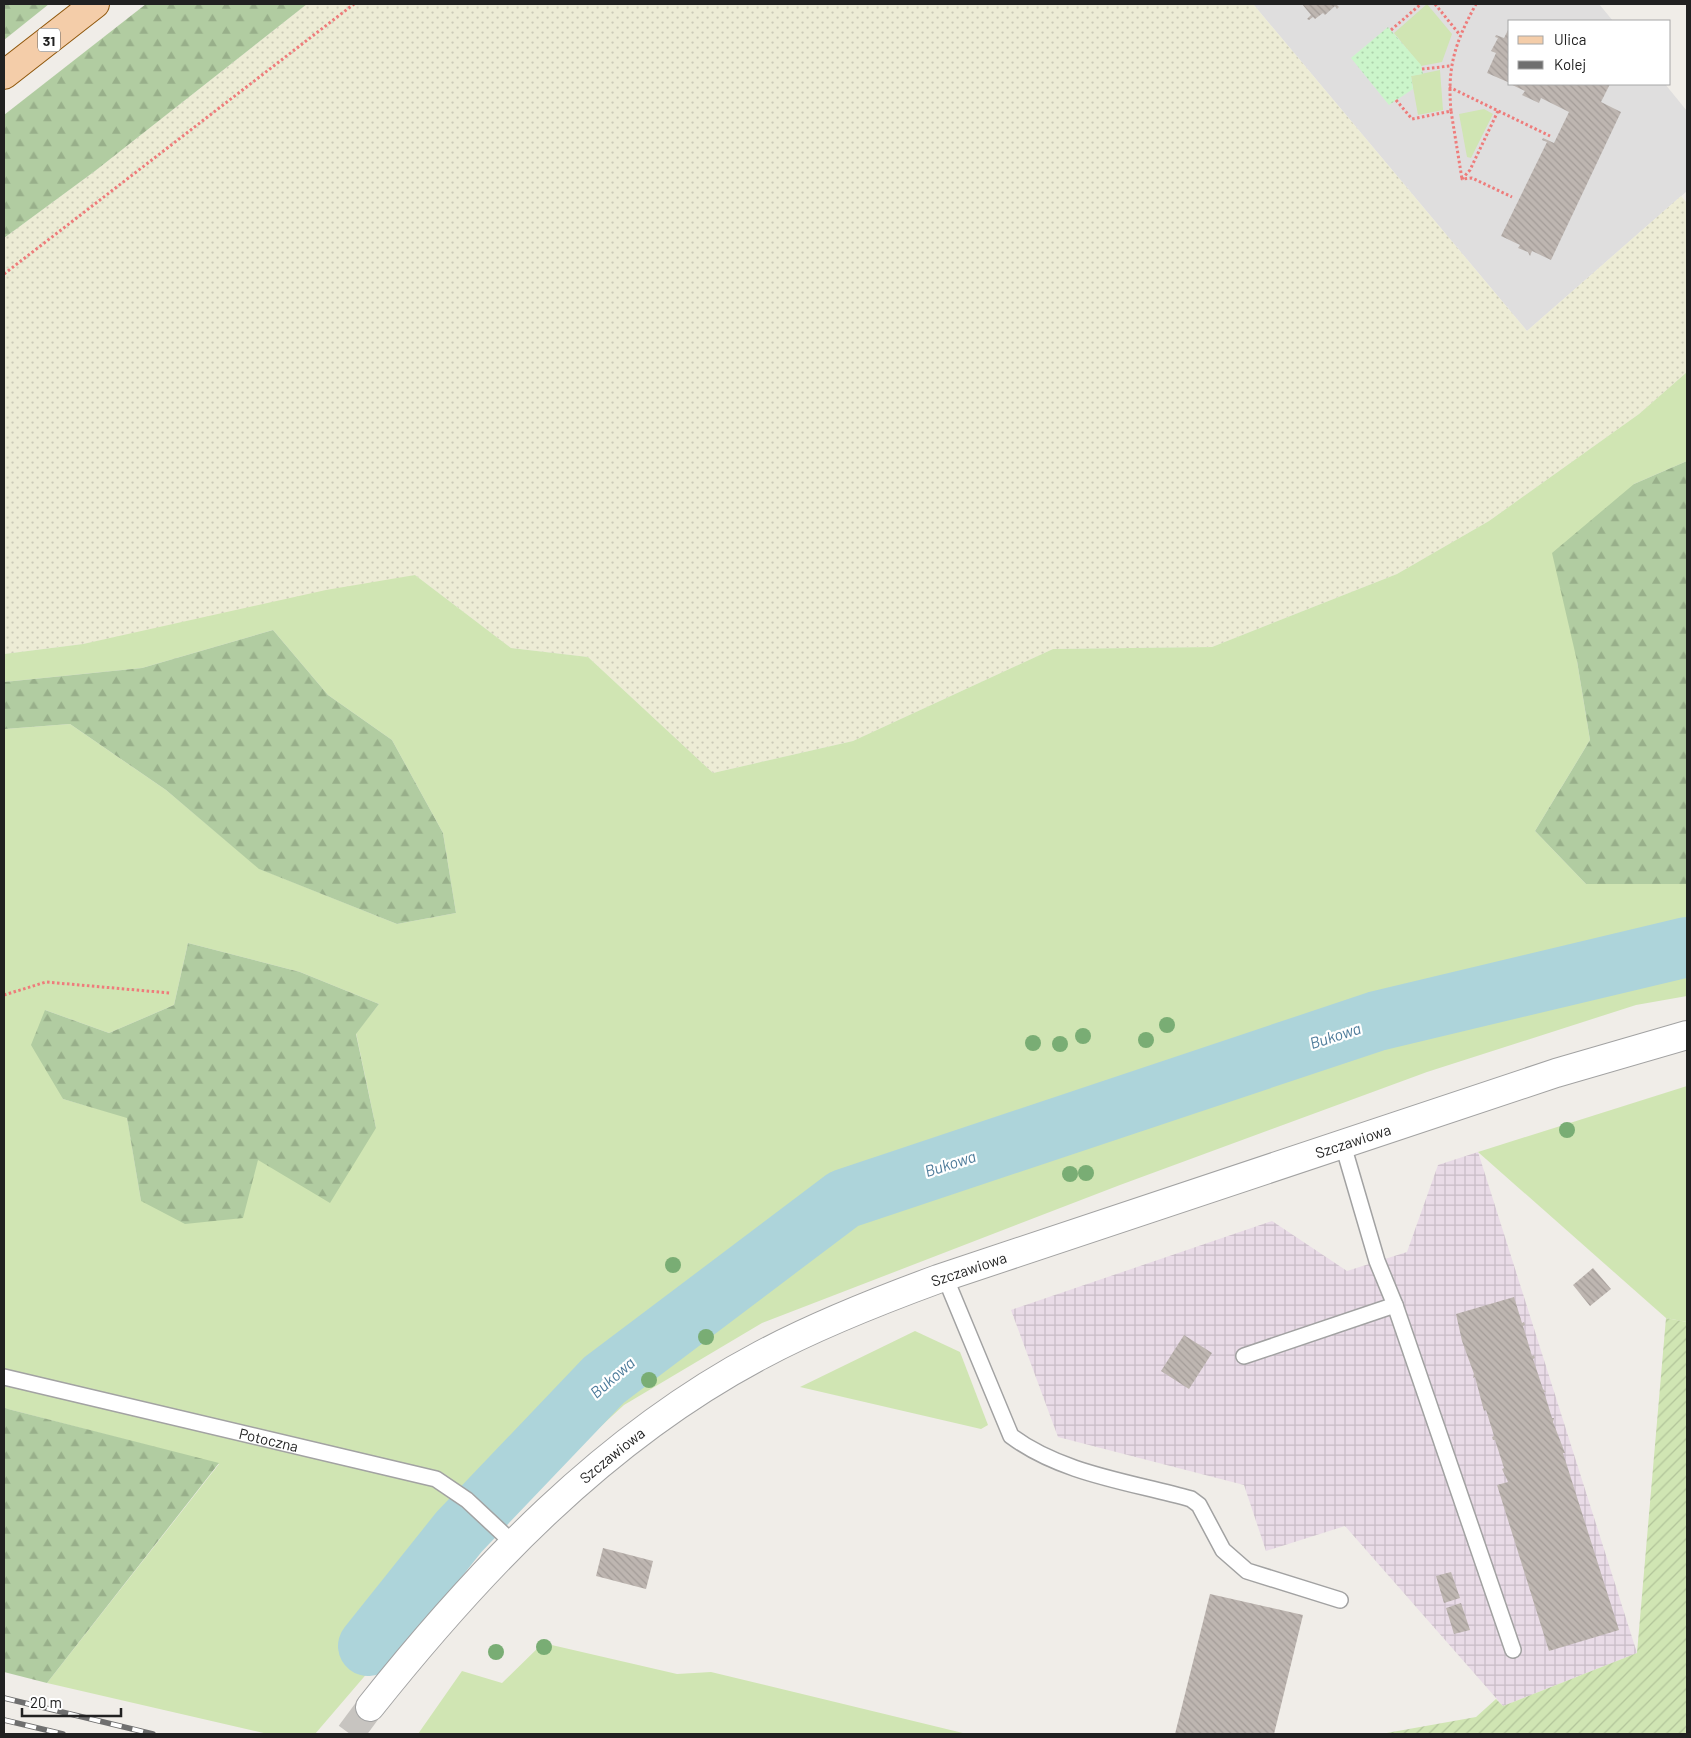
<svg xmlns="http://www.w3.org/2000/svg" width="1691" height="1738" font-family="Barlow,sans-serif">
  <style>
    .residential { fill: #dfdede }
    .industrial { fill: url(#industrial-grid) }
    .farmland { fill: url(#farmland-dots) }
    .grass { fill: #d0e5b3; fill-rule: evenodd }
    .forest { fill: url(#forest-firs) }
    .park { fill: url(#park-dots) }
    .garden { fill: url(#garden-furrows) }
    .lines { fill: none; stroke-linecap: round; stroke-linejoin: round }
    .river { stroke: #add4da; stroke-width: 60 }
    .building { fill: url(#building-back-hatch) }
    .tertiary-tunnel { stroke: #c7c4c0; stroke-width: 28; stroke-dasharray: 28 14; stroke-linecap: butt }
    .service-casing { stroke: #a2a2a2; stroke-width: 18 }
    .tertiary-casing { stroke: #a2a2a2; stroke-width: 30 }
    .primary-casing { stroke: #90580d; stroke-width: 30 }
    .path { stroke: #ee7c7b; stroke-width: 3; stroke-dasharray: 2.5 2.5; stroke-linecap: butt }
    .service { stroke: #fff; stroke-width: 15 }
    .tertiary { stroke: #fff; stroke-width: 28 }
    .primary { stroke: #f4cda9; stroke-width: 28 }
    .rail-casing { stroke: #6f6f6f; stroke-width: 5.5 }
    .rail { stroke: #fff; stroke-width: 4; stroke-dasharray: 11; stroke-linecap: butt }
    .tree { fill: #79ad74 }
    .labels { text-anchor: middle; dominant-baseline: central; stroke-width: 4.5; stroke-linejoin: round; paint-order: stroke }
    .shield { fill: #fff; stroke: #646464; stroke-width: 1 }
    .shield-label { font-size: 14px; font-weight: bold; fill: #212121 }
    .street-label { font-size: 15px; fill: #212121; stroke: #fff }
    .water-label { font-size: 16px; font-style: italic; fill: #4d7b9a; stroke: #fff }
  </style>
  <defs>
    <pattern id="industrial-grid" width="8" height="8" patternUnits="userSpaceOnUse" patternTransform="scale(1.25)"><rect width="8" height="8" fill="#e9dbe7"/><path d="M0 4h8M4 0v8" fill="none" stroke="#c8bcc6"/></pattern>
    <pattern id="farmland-dots" width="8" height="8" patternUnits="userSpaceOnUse" patternTransform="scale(1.25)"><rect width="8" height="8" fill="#edecd5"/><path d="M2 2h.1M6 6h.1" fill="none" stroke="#cbcab7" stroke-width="1.8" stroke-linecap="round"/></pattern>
    <pattern id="forest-firs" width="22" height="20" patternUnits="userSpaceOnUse" patternTransform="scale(1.25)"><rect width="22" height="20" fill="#b1cca1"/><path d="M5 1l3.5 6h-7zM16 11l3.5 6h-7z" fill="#98af8a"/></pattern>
    <pattern id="park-dots" width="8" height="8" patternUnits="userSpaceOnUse" patternTransform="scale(1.25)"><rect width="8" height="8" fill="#cbf5ca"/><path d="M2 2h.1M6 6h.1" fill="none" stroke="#aed2ad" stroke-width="1.8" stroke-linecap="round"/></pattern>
    <pattern id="garden-furrows" width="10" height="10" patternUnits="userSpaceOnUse" patternTransform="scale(1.25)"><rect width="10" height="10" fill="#d0e5b3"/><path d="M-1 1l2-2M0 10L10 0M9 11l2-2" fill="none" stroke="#b2c49a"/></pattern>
    <pattern id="building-back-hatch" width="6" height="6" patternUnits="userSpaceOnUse" patternTransform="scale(1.25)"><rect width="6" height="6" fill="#beb6b1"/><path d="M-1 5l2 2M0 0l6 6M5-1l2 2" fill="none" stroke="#a39c98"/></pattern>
  </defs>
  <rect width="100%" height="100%" fill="#f0ede8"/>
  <path class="residential" d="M 1253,4 L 1599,4 L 1613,21 L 1510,21 L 1510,84 L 1665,84 L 1687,111 L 1687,191 L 1527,331 Z"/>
  <path class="industrial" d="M 1478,1152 L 1637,1653 L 1503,1706 L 1345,1526 L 1266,1551 L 1244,1485 L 1058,1437 L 1011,1310 L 1272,1221 L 1347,1271 L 1407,1252 L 1438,1165 Z"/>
  <path class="farmland" d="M 307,4 L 1253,4 L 1527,331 L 1681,196 L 1687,203 L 1687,372 L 1639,414 L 1489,521 L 1397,574 L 1212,647 L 1053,649 L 853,741 L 713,773 L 588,657 L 511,648 L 415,575 L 83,644 L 4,654 L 4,238 L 95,171 Z"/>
  <g class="grass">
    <path d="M 1427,4 L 1452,34 L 1442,62 L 1421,66 L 1394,33 Z"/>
    <path d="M 1440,70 L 1443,110 L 1418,115 L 1411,76 Z"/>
    <path d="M 1484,109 L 1493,114 L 1471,158 L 1467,157 L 1459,114 Z"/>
    <path d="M 1687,372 L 1687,461 L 1634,484 L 1577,661 L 1590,740 L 1535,831 L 1586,884 L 1687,884 L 1687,996 L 1636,1005 L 1427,1072 L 1120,1185 L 762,1323 L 624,1405 L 476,1541 L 454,1572 L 315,1734 L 268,1734 L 47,1683 L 219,1464 L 4,1408 L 4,726 L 5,729 L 70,724 L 166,790 L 260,869 L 397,924 L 456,913 L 443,833 L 392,740 L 328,695 L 273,630 L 142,668 L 4,682 L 4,654 L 83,644 L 326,590 L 415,575 L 511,648 L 588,657 L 713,773 L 853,741 L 1053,649 L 1212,647 L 1397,574 L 1489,521 L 1639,414 ZM 188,943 L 300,972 L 379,1004 L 356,1033 L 376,1128 L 258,1159 L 141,1201 L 127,1117 L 63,1099 L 45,1010 L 109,1033 L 174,1005 Z"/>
    <path d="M 1687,1086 L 1687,1322 L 1666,1318 L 1478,1152 Z"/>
    <path d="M 915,1331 L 960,1352 L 988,1425 L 981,1429 L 800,1387 Z"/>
    <path d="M 543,1643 L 677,1674 L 711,1672 L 967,1734 L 418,1734 L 462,1671 L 502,1683 Z"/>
  </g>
  <g class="forest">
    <path d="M 4,4 L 49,4 L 4,40 Z"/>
    <path d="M 146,4 L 307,4 L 95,171 L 4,238 L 4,115 Z"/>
    <path d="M 1687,461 L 1687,884 L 1586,884 L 1535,831 L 1590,740 L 1577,661 L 1552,553 L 1634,484 Z"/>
    <path d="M 273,630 L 328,695 L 392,740 L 443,833 L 456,913 L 397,924 L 259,869 L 166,790 L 70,724 L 5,729 L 4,682 L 142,668 Z"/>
    <path d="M 188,943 L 300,972 L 379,1004 L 356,1034 L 376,1128 L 330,1203 L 258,1160 L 243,1218 L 185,1224 L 141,1201 L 127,1118 L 63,1099 L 31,1045 L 45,1010 L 109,1033 L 174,1005 Z"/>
    <path d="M 4,1408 L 219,1463 L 47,1683 L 4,1672 Z"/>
  </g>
  <path class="park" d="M 1388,27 L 1421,65 L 1423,74 L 1411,76 L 1413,89 L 1389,105 L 1351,58 Z"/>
  <path class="garden" d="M 1666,1318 L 1687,1322 L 1687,1734 L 1381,1734 L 1476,1717 L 1496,1699 L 1503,1706 L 1637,1653 Z"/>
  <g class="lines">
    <path class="river" d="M 368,1646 L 459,1532 L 604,1380 L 844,1199 L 1377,1021 L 1687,947"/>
  </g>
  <g class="building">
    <path d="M 1302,4 L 1336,4 L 1339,7 L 1337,9 L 1335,6 L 1325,15 L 1323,13 L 1315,19 L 1313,17 L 1309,20 L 1307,19 L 1311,15 Z"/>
    <path d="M 1510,26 L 1510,83 L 1487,73 L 1496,53 L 1491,51 L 1498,38 L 1495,37 L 1496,35 L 1504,38 Z"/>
    <path d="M 1510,84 L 1610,84 L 1601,102 L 1621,112 L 1551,260 L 1532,251 L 1530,256 L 1528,252 L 1518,248 L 1520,245 L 1501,236 L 1547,142 L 1542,140 L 1543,138 L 1554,143 L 1569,112 L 1541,98 L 1539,103 L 1522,95 L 1525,91 Z"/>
    <path d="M 1593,1268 L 1611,1289 L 1590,1306 L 1573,1285 Z"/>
    <path d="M 1514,1297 L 1522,1323 L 1524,1322 L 1525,1325 L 1523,1326 L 1532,1356 L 1534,1355 L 1535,1358 L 1533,1359 L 1543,1389 L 1546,1392 L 1544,1392 L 1552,1418 L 1554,1418 L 1553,1422 L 1565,1453 L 1563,1453 L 1619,1630 L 1549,1651 L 1497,1485 L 1508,1482 L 1502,1469 L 1504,1468 L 1495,1440 L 1493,1440 L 1492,1437 L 1494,1436 L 1486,1410 L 1484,1411 L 1475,1377 L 1473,1378 L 1474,1374 L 1462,1341 L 1456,1314 Z"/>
    <path d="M 1184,1335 L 1212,1353 L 1189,1389 L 1161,1371 Z"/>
    <path d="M 603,1548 L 653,1561 L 646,1589 L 596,1576 Z"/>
    <path d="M 1451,1572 L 1460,1598 L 1444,1603 L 1436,1576 Z"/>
    <path d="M 1210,1594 L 1303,1615 L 1274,1734 L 1175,1734 Z"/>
    <path d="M 1461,1603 L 1470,1630 L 1454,1634 L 1446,1608 Z"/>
  </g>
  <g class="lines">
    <path class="tertiary-tunnel" d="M 350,1734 L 370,1707"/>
    <defs>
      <g id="service">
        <path d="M 1343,1145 L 1377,1261 L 1395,1305 L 1513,1650"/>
        <path d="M 945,1277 L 1011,1436 C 1062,1474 1131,1482 1191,1499 L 1199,1505 L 1223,1550 L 1247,1571 L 1340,1600"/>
        <path d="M 1244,1356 L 1395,1305"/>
        <path id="s1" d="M 4,1377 L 436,1479 L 467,1500 L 513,1543"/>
      </g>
      <g id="tertiary">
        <path id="s2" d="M 370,1707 C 479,1570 604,1438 761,1355 C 817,1325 878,1301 938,1279 L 1556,1073 L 1687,1035"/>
      </g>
      <path id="primary" d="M 4,75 L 95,4"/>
    </defs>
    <use href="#service" class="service-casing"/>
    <use href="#tertiary" class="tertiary-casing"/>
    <use href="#primary" class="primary-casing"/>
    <g class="path">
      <path d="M 1435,4 L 1460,35"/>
      <path d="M 1391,30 L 1421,4"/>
      <path d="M 1422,69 L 1450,66"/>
      <path d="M 1449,87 L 1550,136"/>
      <path d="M 1396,100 L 1412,119 L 1451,111 L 1462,179"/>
      <path d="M 1451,111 C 1447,66 1455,43 1476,4"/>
      <path d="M 1498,111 L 1470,170 L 1462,179 L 1472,178 L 1512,197"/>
      <path d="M 4,274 L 354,4"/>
      <path d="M 4,995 L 46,982 L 170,993"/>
    </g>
    <use href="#service" class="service"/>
    <use href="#tertiary" class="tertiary"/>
    <use href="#primary" class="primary"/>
    <defs>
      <g id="rail">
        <path d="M 4,1698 L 153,1734"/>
        <path d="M 4,1720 L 63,1734"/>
      </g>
    </defs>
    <use href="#rail" class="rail-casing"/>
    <use href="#rail" class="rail"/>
  </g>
  <g class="tree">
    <circle cx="1167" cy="1025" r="8"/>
    <circle cx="1083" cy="1036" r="8"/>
    <circle cx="1146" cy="1040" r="8"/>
    <circle cx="1033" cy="1043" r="8"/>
    <circle cx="1060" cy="1044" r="8"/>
    <circle cx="1567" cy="1130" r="8"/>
    <circle cx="1086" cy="1173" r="8"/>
    <circle cx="1070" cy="1174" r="8"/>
    <circle cx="673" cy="1265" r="8"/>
    <circle cx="706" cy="1337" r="8"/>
    <circle cx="649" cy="1380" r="8"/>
    <circle cx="544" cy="1647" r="8"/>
    <circle cx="496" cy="1652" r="8"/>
  </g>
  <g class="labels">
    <rect class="shield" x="38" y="28.5" width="22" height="23" rx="4"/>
    <g class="shield-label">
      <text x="49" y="40">31</text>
    </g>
    <g class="street-label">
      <text stroke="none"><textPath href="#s2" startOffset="1160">Szczawiowa</textPath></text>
      <text stroke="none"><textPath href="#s2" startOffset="755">Szczawiowa</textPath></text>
      <text stroke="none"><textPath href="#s1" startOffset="272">Potoczna</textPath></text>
      <text stroke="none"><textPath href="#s2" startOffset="350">Szczawiowa</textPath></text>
    </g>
    <g class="water-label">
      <text transform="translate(1335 1035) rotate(-18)">Bukowa</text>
      <text transform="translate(950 1163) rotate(-18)">Bukowa</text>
      <text transform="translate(612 1377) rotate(-41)">Bukowa</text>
    </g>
  </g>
  <rect width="1691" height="1738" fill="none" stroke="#212121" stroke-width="10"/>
  <rect x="1508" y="20" width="162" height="65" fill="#ffffff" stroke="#a6a6a6"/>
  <rect x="1518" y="36" width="25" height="8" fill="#f4cda9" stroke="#a6a6a6"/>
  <text x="1554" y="45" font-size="15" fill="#212121">Ulica</text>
  <rect x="1518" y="61" width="25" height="8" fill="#6f6f6f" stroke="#a6a6a6"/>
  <text x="1554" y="70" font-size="15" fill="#212121">Kolej</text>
  <path d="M22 1708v8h99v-8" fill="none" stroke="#212121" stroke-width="2.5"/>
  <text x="30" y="1708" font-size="15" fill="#212121" stroke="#ffffff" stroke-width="4" paint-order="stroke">20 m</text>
</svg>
